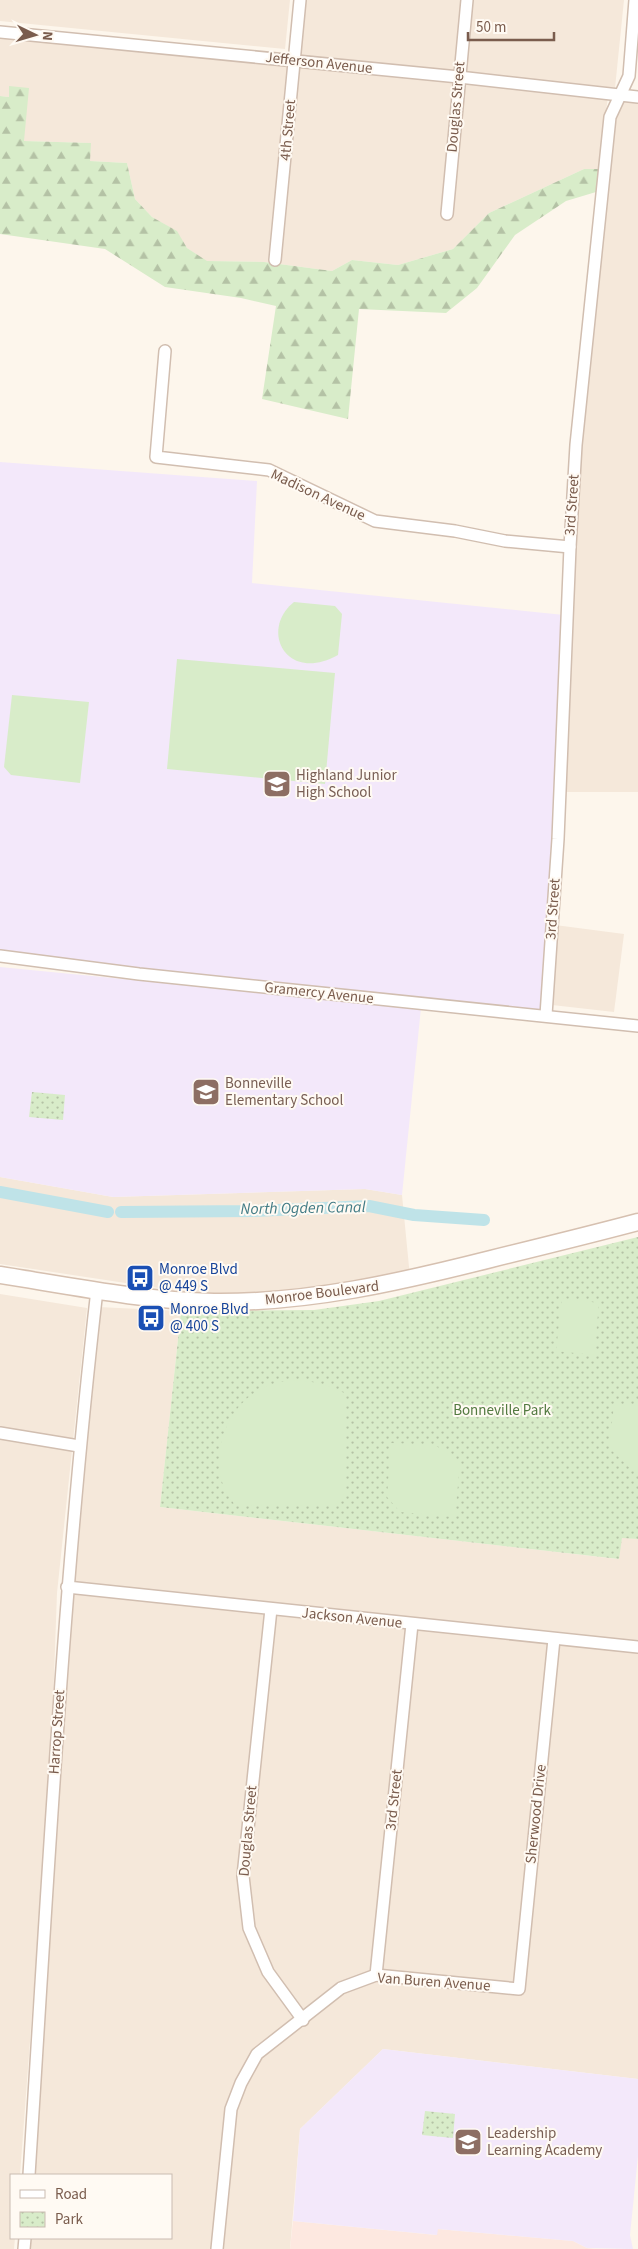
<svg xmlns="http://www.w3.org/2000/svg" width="638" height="2249" font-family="'Source Sans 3',sans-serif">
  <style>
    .residential { fill: #f5e8da }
    .commercial { fill: #fde8e0 }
    .education { fill: #f3e8fa }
    .forest { fill: url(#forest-firs) }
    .park { fill: url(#park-dots) }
    .pitch { fill: #d8ecc9 }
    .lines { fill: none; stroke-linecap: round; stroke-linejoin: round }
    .canal { stroke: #bfe3e8; stroke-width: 12 }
    .street-casing { stroke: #d1beb0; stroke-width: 14 }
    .secondary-casing { stroke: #d6c0b0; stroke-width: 19 }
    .street { stroke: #fff; stroke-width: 11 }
    .secondary { stroke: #fff; stroke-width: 16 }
    .labels { text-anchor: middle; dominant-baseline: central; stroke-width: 4; stroke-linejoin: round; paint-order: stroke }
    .street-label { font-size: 15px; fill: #7a5c4d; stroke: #fffaf3 }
    .education-label { font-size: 15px; fill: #785e54; stroke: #fffaf3; text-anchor: start }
    .transit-label { font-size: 15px; fill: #164399; stroke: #fffaf3; text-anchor: start }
    .park-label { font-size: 15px; fill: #537a41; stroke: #fffaf3 }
    .water-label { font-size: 16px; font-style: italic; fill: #437c86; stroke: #fffaf3 }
  </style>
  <defs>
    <pattern id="forest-firs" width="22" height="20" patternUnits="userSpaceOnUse" patternTransform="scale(1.25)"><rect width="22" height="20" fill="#d8ecc9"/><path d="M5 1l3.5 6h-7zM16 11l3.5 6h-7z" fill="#b4c2a5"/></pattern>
    <pattern id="park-dots" width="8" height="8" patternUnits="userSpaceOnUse" patternTransform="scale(1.25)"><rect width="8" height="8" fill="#d8ecc9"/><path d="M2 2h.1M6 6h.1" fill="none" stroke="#b4c2a5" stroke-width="1.8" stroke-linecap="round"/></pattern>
  </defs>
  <rect width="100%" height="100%" fill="#fdf6ec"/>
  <g class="residential">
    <path d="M 0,0 L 290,0 L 285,49 L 0,21 Z"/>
    <path d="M 304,0 L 624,0 L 615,88 L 298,56 Z"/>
    <path d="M 0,38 L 608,96 L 599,169 L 584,169 L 489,213 L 453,249 L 398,265 L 352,260 L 332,271 L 264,262 L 206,261 L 187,248 L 176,231 L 152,217 L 135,199 L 127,163 L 90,161 L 90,143 L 24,141 L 9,86 L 9,97 L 0,96 Z"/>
    <path d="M 621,101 L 638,103 L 638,792 L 562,792 L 579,442 L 609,153 Z"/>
    <path d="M 555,925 L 624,934 L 614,1012 L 552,1005 Z"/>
    <path d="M 0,1177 L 113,1197 L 365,1189 L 402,1195 L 410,1277 L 370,1286 L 218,1297 L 0,1264 Z"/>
    <path d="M 0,1294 L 87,1308 L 57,1593 L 51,1760 L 20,2175 L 11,2175 L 11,2238 L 15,2238 L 14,2249 L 0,2249 Z"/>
    <path d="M 98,1307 L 181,1311 L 160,1507 L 618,1559 L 622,1537 L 638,1539 L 638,2079 L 383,2049 L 300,2129 L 290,2249 L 27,2249 L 28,2238 L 171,2238 L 171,2175 L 32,2175 L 69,1590 Z"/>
  </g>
  <path class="commercial" d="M 293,2221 L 436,2235 L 437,2229 L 573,2241 L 587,2248 L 595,2249 L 290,2249 Z"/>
  <g class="education">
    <path d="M 0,462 L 257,481 L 252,583 L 564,615 L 542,1011 L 0,953 Z"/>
    <path d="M 0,967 L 421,1008 L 402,1195 L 365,1189 L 113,1197 L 0,1177 Z"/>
    <path d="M 383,2049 L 638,2079 L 638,2156 L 630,2235 L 633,2249 L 587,2248 L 573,2241 L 438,2229 L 437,2235 L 293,2221 L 300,2129 Z"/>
  </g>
  <path class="forest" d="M 9,86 L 29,88 L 24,141 L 91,143 L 90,161 L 127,163 L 135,199 L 152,217 L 177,231 L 187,248 L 207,261 L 264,262 L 332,271 L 352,260 L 398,265 L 453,249 L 489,213 L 584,169 L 599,169 L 596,192 L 566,201 L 515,235 L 477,288 L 446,313 L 359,309 L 348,419 L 262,399 L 276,306 L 241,298 L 165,287 L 105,249 L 0,234 L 0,96 L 9,97 Z"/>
  <g class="park">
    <path d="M 32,1092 L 65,1095 L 63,1120 L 29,1117 Z"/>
    <path d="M 638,1237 L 638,1539 L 622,1538 L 619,1559 L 160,1507 L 181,1311 L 314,1310 L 379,1301 Z"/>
    <path d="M 425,2111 L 455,2114 L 453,2138 L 422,2135 Z"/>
  </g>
  <g class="pitch">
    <path d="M 294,602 L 335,606 L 342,614 L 338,655 C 286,684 259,630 294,602 Z"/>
    <path d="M 177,659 L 335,673 L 325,784 L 167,769 Z"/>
    <path d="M 12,695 L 89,702 L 80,783 L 11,775 L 4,767 Z"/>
    <path d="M 562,1298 L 599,1303 L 594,1355 L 556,1351 Z"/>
    <path d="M 290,1380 C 311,1381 327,1383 346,1394 L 346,1492 L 334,1506 L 235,1505 C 231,1499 225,1492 223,1485 C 210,1448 230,1401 267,1386 C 274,1383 283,1382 290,1380 Z"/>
    <path d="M 614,1405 L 638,1406 L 638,1470 L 631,1469 L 609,1448 Z"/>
    <path d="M 391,1443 L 435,1445 L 460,1462 L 455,1517 L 400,1512 L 387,1497 Z"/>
  </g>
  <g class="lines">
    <g class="canal">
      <path d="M 0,1192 L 108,1212"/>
      <path d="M 121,1212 L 253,1211 L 369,1206 L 414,1215 L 484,1220"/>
    </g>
    <defs>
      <g id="street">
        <path d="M 0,32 L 459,77 L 638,97"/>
        <path d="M 447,214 L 467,0"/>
        <path d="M 275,260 L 300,0"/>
        <path d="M 165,351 L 156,457 L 269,470 L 375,521 L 455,531 L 505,541 L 570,547"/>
        <path d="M 0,956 L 139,974 L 638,1026"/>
        <path d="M 546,1015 L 558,839 L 570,547 L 576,445 L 610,117 L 629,76 L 635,0"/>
        <path d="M 0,1433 L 79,1446"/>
        <path d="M 67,1587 L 638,1647"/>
        <path d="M 271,1609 L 243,1876 L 249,1928 L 268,1972 L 303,2020"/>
        <path d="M 376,1975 L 412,1624"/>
        <path d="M 29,2175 C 48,1880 63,1584 97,1290"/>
        <path d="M 24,2249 L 25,2238"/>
        <path d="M 217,2249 L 231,2109 L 241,2083 L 257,2054 L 341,1988 L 376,1975 L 519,1989 L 554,1639"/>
      </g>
      <path id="secondary" d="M 0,1275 C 70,1286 144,1301 214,1302 C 309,1303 400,1282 491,1259 C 540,1247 589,1235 638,1222"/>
    </defs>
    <use href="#street" class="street-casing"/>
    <use href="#secondary" class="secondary-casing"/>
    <use href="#street" class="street"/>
    <use href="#secondary" class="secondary"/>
  </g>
  <defs>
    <symbol id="school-square" viewBox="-11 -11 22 22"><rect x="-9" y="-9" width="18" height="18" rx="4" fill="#8d6e63" stroke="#fffaf3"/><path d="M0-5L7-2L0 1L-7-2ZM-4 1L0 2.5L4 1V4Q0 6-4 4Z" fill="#fff"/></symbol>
    <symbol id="bus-square" viewBox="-11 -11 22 22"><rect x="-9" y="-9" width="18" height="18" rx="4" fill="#1a4fb4" stroke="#fffaf3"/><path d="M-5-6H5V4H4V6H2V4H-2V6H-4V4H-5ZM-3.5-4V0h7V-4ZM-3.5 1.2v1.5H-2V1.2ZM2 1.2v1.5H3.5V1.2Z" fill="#fff"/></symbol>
  </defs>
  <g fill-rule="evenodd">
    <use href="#school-square" x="261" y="768" width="32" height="32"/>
    <use href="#school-square" x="190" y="1076" width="32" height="32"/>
    <use href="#bus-square" x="124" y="1262" width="32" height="32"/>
    <use href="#bus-square" x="135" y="1302" width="32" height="32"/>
    <use href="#school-square" x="452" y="2126" width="32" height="32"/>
  </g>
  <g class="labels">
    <g class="street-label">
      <text transform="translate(319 63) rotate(6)">Jefferson Avenue</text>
      <text transform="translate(456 107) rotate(-85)">Douglas Street</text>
      <text transform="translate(288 130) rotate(-85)">4th Street</text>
      <text transform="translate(318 495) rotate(25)">Madison Avenue</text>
      <text transform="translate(572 505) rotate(-86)">3rd Street</text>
      <text transform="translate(553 909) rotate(-86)">3rd Street</text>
      <text transform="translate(319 993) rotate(6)">Gramercy Avenue</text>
      <text transform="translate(322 1293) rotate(-7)">Monroe Boulevard</text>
      <text transform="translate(352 1618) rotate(6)">Jackson Avenue</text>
      <text transform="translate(57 1732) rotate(-86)">Harrop Street</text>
      <text transform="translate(394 1800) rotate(-84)">3rd Street</text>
      <text transform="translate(536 1814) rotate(-84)">Sherwood Drive</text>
      <text transform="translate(248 1831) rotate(-85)">Douglas Street</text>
      <text transform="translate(434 1982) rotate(4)">Van Buren Avenue</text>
    </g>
    <g class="education-label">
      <text x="296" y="775">Highland Junior<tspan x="296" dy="17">High School</tspan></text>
      <text x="225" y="1083">Bonneville<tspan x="225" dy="17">Elementary School</tspan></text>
      <text x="487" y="2133">Leadership<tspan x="487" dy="17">Learning Academy</tspan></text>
    </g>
    <g class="transit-label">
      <text x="159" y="1269">Monroe Blvd<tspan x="159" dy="17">@ 449 S</tspan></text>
      <text x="170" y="1309">Monroe Blvd<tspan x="170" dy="17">@ 400 S</tspan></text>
    </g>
    <g class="park-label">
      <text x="502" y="1410">Bonneville Park</text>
    </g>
    <g class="water-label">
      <text transform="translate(303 1208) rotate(-1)">North Ogden Canal</text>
    </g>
  </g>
  <rect x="10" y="2174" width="162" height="65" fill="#fffaf3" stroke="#cabbb1"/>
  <rect x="20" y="2190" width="25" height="8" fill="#ffffff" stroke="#cabbb1"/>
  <text x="55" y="2199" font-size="15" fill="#7a5c4d">Road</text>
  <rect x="20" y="2212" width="25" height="15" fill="url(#park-dots)" stroke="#cabbb1"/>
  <text x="55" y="2224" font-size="15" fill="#7a5c4d">Park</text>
  <g transform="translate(35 35) rotate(95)" stroke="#fffaf3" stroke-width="4" paint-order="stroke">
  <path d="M0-4L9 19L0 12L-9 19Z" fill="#7a5c4d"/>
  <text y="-8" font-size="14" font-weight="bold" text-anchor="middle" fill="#7a5c4d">N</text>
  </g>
  <path d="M468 32v8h86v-8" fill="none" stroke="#7a5c4d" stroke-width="2.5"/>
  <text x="476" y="32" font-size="15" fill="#7a5c4d" stroke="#fffaf3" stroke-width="4" paint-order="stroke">50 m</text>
</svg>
